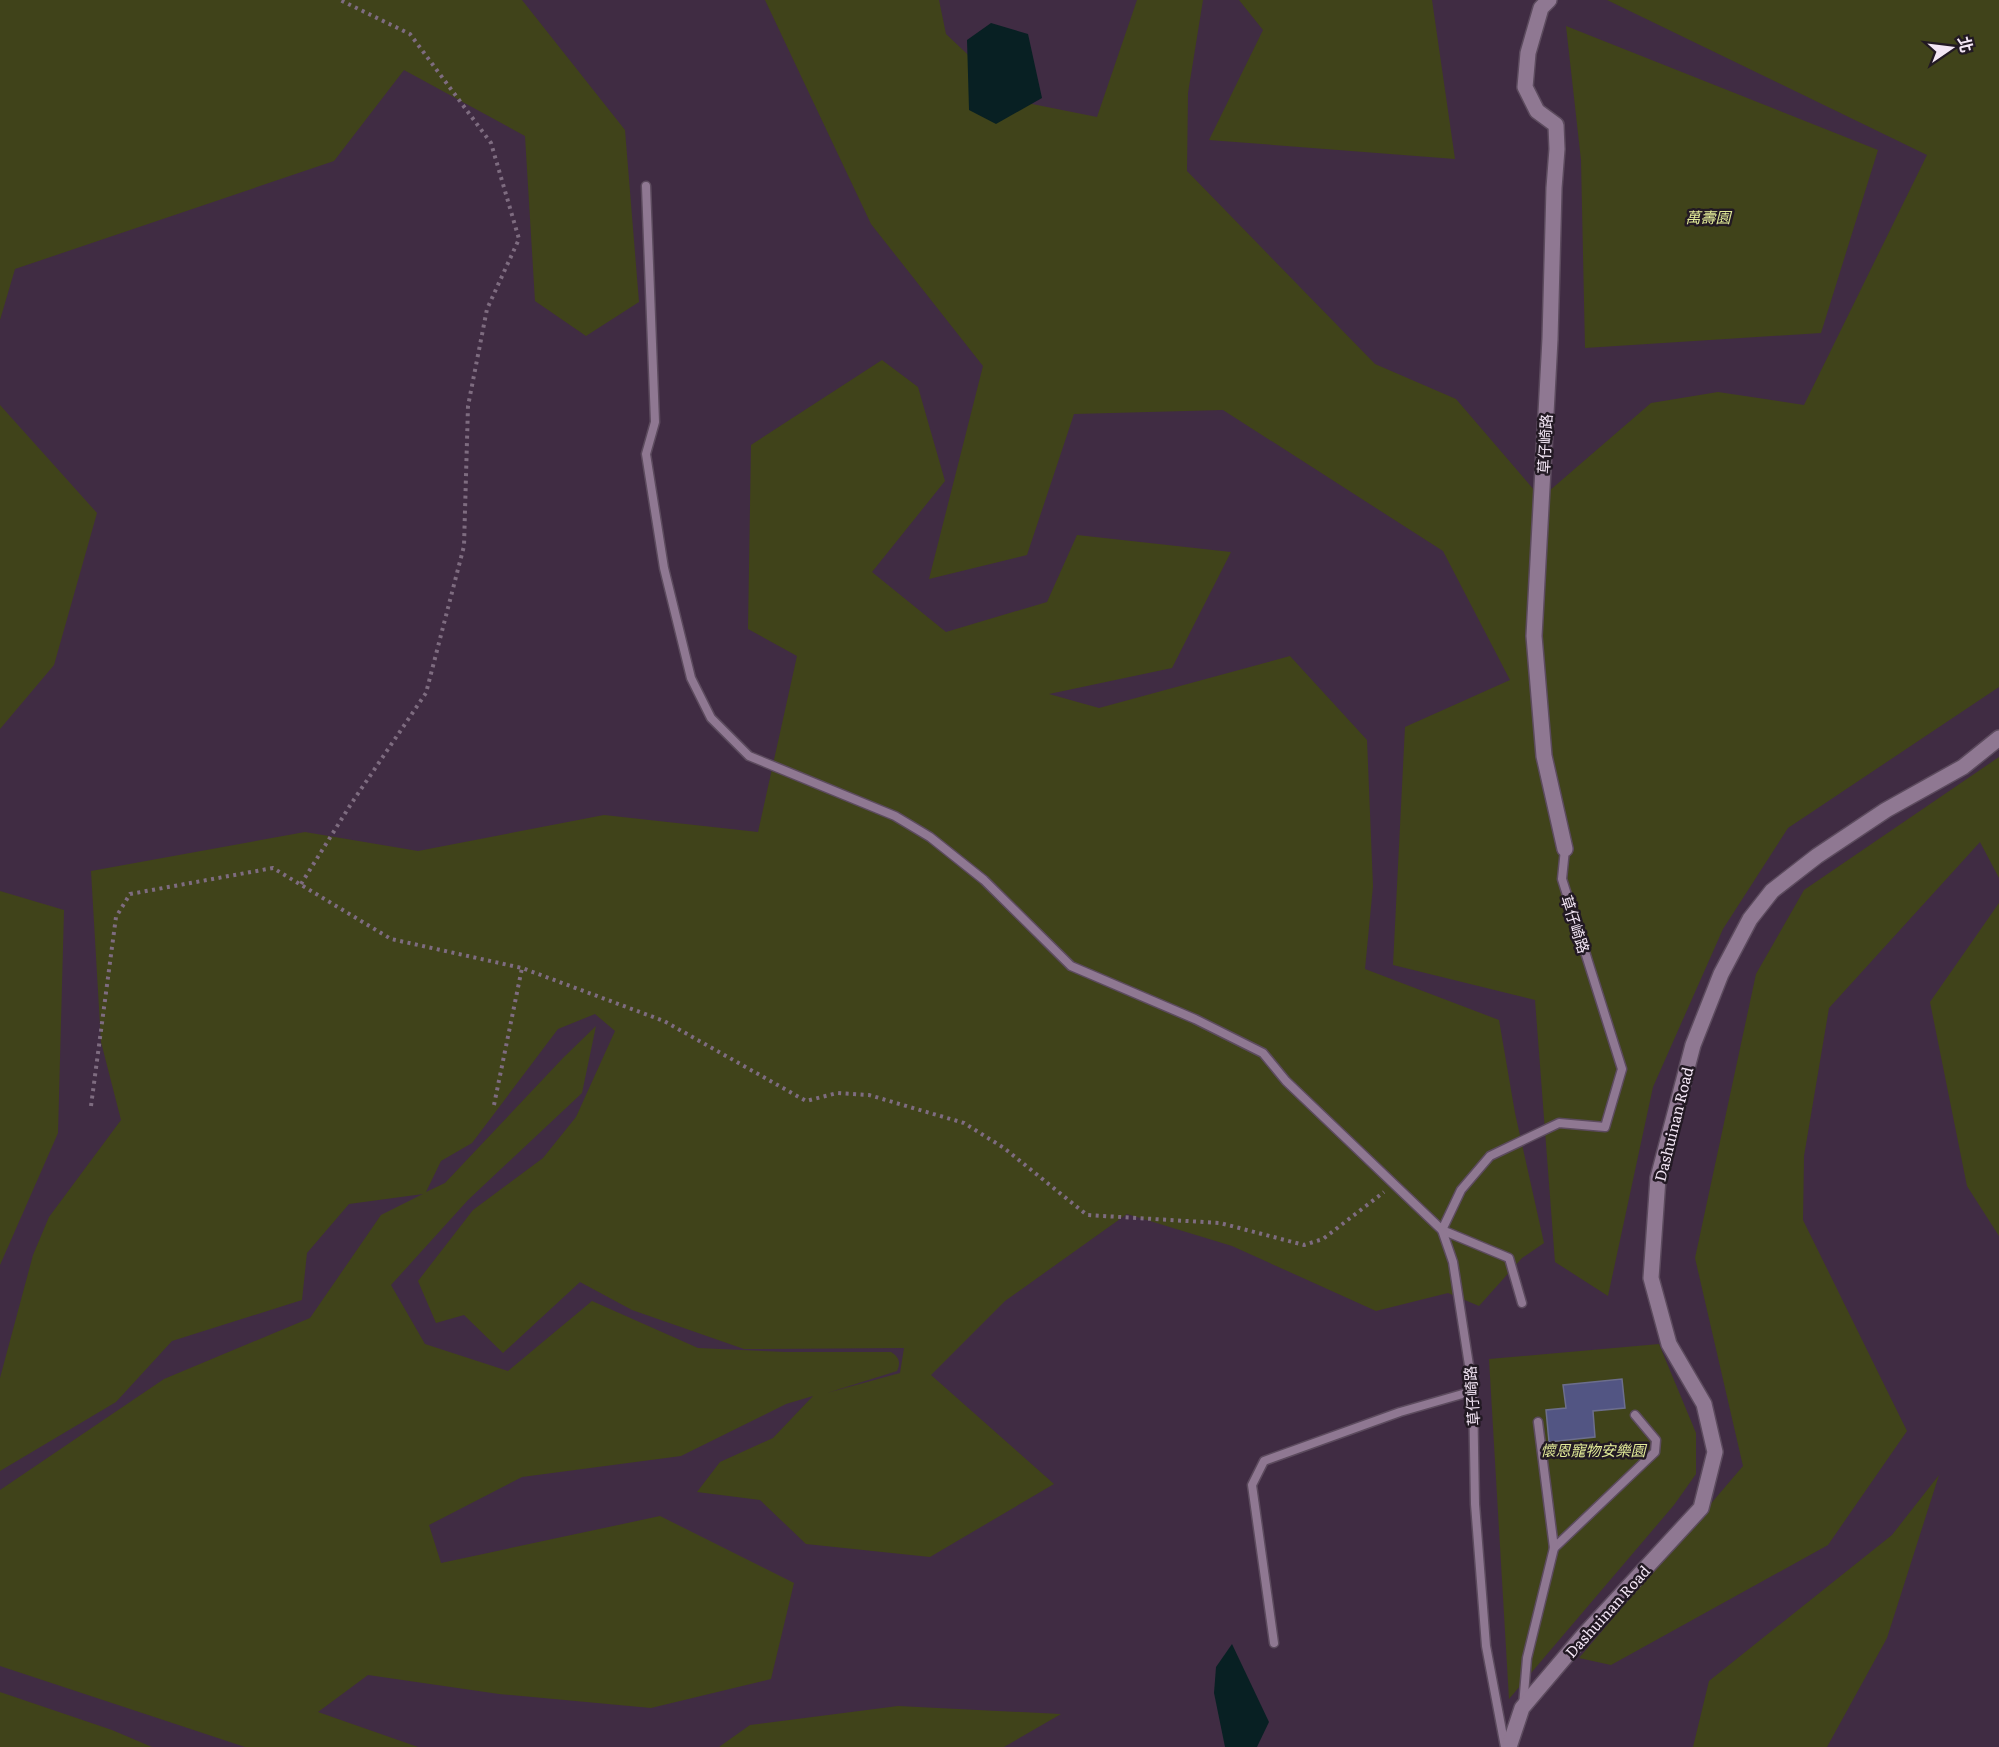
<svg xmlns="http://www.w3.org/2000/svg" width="1999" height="1747" font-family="Literata,'Noto Sans TC',serif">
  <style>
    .green { fill: #40431a; fill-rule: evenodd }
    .water { fill: #082023 }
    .building { fill: #525583; stroke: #6c6e8d; stroke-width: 1.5 }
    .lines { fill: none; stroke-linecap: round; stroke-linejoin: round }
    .service-casing { stroke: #5c4b5e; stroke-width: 11 }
    .minor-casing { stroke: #5c4b5e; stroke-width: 18 }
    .tertiary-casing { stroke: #5c4b5e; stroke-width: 18 }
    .path { stroke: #7e6c80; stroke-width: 4; stroke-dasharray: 3 4.5; stroke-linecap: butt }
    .service { stroke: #8f7892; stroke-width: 8 }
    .minor { stroke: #8f7892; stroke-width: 15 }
    .tertiary { stroke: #8f7892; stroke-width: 15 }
    .labels { text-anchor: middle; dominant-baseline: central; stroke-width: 5; stroke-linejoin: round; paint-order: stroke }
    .park-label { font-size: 15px; font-style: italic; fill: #e3ec99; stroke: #221923 }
    .street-label { font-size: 15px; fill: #f3e6f5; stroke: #221923 }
  </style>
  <rect width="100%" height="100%" fill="#402c43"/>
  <g class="green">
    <path d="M 0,0 L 522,0 L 625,130 L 639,302 L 586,336 L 535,301 L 525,136 L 404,70 L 334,161 L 15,269 L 0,320 Z"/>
    <path d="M 765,0 L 939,0 L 946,34 L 1017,101 L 1097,117 L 1137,0 L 1203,0 L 1188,93 L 1187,171 L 1375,364 L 1456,399 L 1541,498 L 1651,403 L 1718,392 L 1804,405 L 1927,155 L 1607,0 L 1999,0 L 1999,687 L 1788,828 L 1723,929 L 1653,1087 L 1608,1296 L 1555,1262 L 1535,1000 L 1393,965 L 1405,727 L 1510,680 L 1443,551 L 1223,410 L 1074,414 L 1027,555 L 929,579 L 983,366 L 871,224 Z"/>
    <path d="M 1239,0 L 1432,0 L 1455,159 L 1209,140 L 1263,30 Z"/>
    <path d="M 1566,26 L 1878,150 L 1821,333 L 1585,348 L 1581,160 Z"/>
    <path d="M 882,360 L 918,387 L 945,481 L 872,572 L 946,632 L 1047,602 L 1077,535 L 1231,552 L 1172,668 L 1049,694 L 1099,708 L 1290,656 L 1367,740 L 1373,886 L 1365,969 L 1499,1020 L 1515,1113 L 1544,1243 L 1522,1258 L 1479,1306 L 1448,1293 L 1376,1311 L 1232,1246 L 1127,1214 L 1005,1301 L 931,1375 L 1054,1484 L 930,1557 L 806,1544 L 760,1500 L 697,1492 L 720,1462 L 773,1438 L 813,1396 L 786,1404 L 681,1456 L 522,1477 L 429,1525 L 441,1563 L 660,1516 L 794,1583 L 771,1679 L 651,1708 L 499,1694 L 368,1675 L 318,1712 L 418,1747 L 245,1747 L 0,1666 L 0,1490 L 164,1379 L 310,1318 L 381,1215 L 423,1194 L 349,1204 L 307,1253 L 302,1300 L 172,1341 L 116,1402 L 0,1471 L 0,1378 L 33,1255 L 49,1217 L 121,1120 L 101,1042 L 91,871 L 305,832 L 418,851 L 604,815 L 758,832 L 797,656 L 748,629 L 751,445 ZM 595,1014 L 615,1031 L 576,1117 L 543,1158 L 473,1210 L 418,1281 L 436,1323 L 464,1315 L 503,1353 L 580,1282 L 632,1310 L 744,1349 L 904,1348 L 900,1373 L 827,1393 L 897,1371 C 901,1362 899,1357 891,1352 L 785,1352 L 698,1348 L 592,1301 L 508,1371 L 425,1344 L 391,1285 L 468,1200 L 582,1093 L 596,1026 L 563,1058 L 445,1183 L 426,1192 L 441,1161 L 472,1143 L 558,1029 Z"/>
    <path d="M 0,405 L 97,513 L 54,665 L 0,729 Z"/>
    <path d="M 1999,757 L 1999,878 L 1980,842 L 1829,1008 L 1804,1156 L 1803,1220 L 1907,1431 L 1828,1545 L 1611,1665 L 1579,1658 L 1743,1466 L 1695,1258 L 1756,974 L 1804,890 Z"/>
    <path d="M 0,891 L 64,910 L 58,1133 L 0,1265 Z"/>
    <path d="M 1999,903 L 1999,1236 L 1967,1186 L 1930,1002 Z"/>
    <path d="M 1659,1344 L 1696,1433 L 1696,1474 L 1674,1505 L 1509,1699 L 1489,1359 Z"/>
    <path d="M 1939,1475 L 1887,1638 L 1827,1747 L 1693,1747 L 1709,1681 L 1892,1535 Z"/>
    <path d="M 0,1692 L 112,1730 L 152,1747 L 0,1747 Z"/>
    <path d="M 898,1706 L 1061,1714 L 1004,1747 L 719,1747 L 750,1725 Z"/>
  </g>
  <g class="water">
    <path d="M 991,23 L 1028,34 L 1042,98 L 996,124 L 969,110 L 967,40 Z"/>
    <path d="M 1232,1644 L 1269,1722 L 1257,1747 L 1225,1747 L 1214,1693 L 1216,1667 Z"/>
  </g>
  <path class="building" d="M 1622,1379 L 1625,1408 L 1593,1411 L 1595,1437 L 1549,1442 L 1546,1410 L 1566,1408 L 1563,1385 Z"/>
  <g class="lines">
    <defs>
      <g id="service">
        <path d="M 646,186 L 655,422 L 646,454 L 664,568 L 691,678 L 711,718 L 749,756 L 895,816 L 930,837 L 984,880 L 1071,966 L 1195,1019 L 1263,1053 L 1286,1081 L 1442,1230 L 1509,1258 L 1522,1303"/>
        <path d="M 1554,1548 L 1655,1452 L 1656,1440 L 1635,1415"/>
        <path d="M 1274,1643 L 1252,1485 L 1264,1461 L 1400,1412 L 1473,1391"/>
        <path d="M 1523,1706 L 1527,1658 L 1554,1548 L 1538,1422"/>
        <path d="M 1505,1747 L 1486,1646 L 1475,1504 L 1473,1391 L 1453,1262 L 1442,1230 L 1461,1190 L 1490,1156 L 1559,1123 L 1605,1127 L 1622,1069 L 1562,879 L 1565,849"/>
      </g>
      <path id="minor" d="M 1549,0 L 1541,8 L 1528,53 L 1525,87 L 1537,111 L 1556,125 L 1557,149 L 1554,188 L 1550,339 L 1534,636 L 1544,756 L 1565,849"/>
      <path id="tertiary" d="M 1509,1747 L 1522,1708 L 1583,1636 L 1701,1508 L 1715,1452 L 1704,1404 L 1669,1344 L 1651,1278 L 1658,1178 L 1693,1045 L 1721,974 L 1750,919 L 1772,891 L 1817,856 L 1886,810 L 1963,767 L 1999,738"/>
    </defs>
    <use href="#service" class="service-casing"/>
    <use href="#minor" class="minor-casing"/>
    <use href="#tertiary" class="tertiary-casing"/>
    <g class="path">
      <path d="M 301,884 L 351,804 L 426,693 L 464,546 L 468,406 L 487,309 L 519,239 L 491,143 L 410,34 L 340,0"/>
      <path d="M 494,1105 L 522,968"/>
      <path d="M 91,1106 L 116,917 L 130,894 L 273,868 L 391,939 L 522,968 L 664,1021 L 806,1101 L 837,1093 L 869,1095 L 964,1123 L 1004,1148 L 1087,1215 L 1220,1223 L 1304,1245 L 1323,1239 L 1384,1192"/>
    </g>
    <use href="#service" class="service"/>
    <use href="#minor" class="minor"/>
    <use href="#tertiary" class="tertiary"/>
  </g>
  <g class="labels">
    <g class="park-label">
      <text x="1708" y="216">萬壽園</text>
      <text x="1593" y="1449">懷恩寵物安樂園</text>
    </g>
    <g class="street-label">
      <text transform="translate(1544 444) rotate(-87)">草仔崎路</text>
      <text transform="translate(1576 924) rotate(72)">草仔崎路</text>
      <text transform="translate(1673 1124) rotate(-76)">Dashuinan Road</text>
      <text transform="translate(1471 1396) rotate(-94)">草仔崎路</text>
      <text transform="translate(1607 1611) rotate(-48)">Dashuinan Road</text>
    </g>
  </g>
  <g transform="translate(1951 48) rotate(76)" stroke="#221923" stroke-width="4.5" paint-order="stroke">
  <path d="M0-4.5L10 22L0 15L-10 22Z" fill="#f3e6f5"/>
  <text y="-9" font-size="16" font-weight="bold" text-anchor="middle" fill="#f3e6f5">北</text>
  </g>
</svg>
